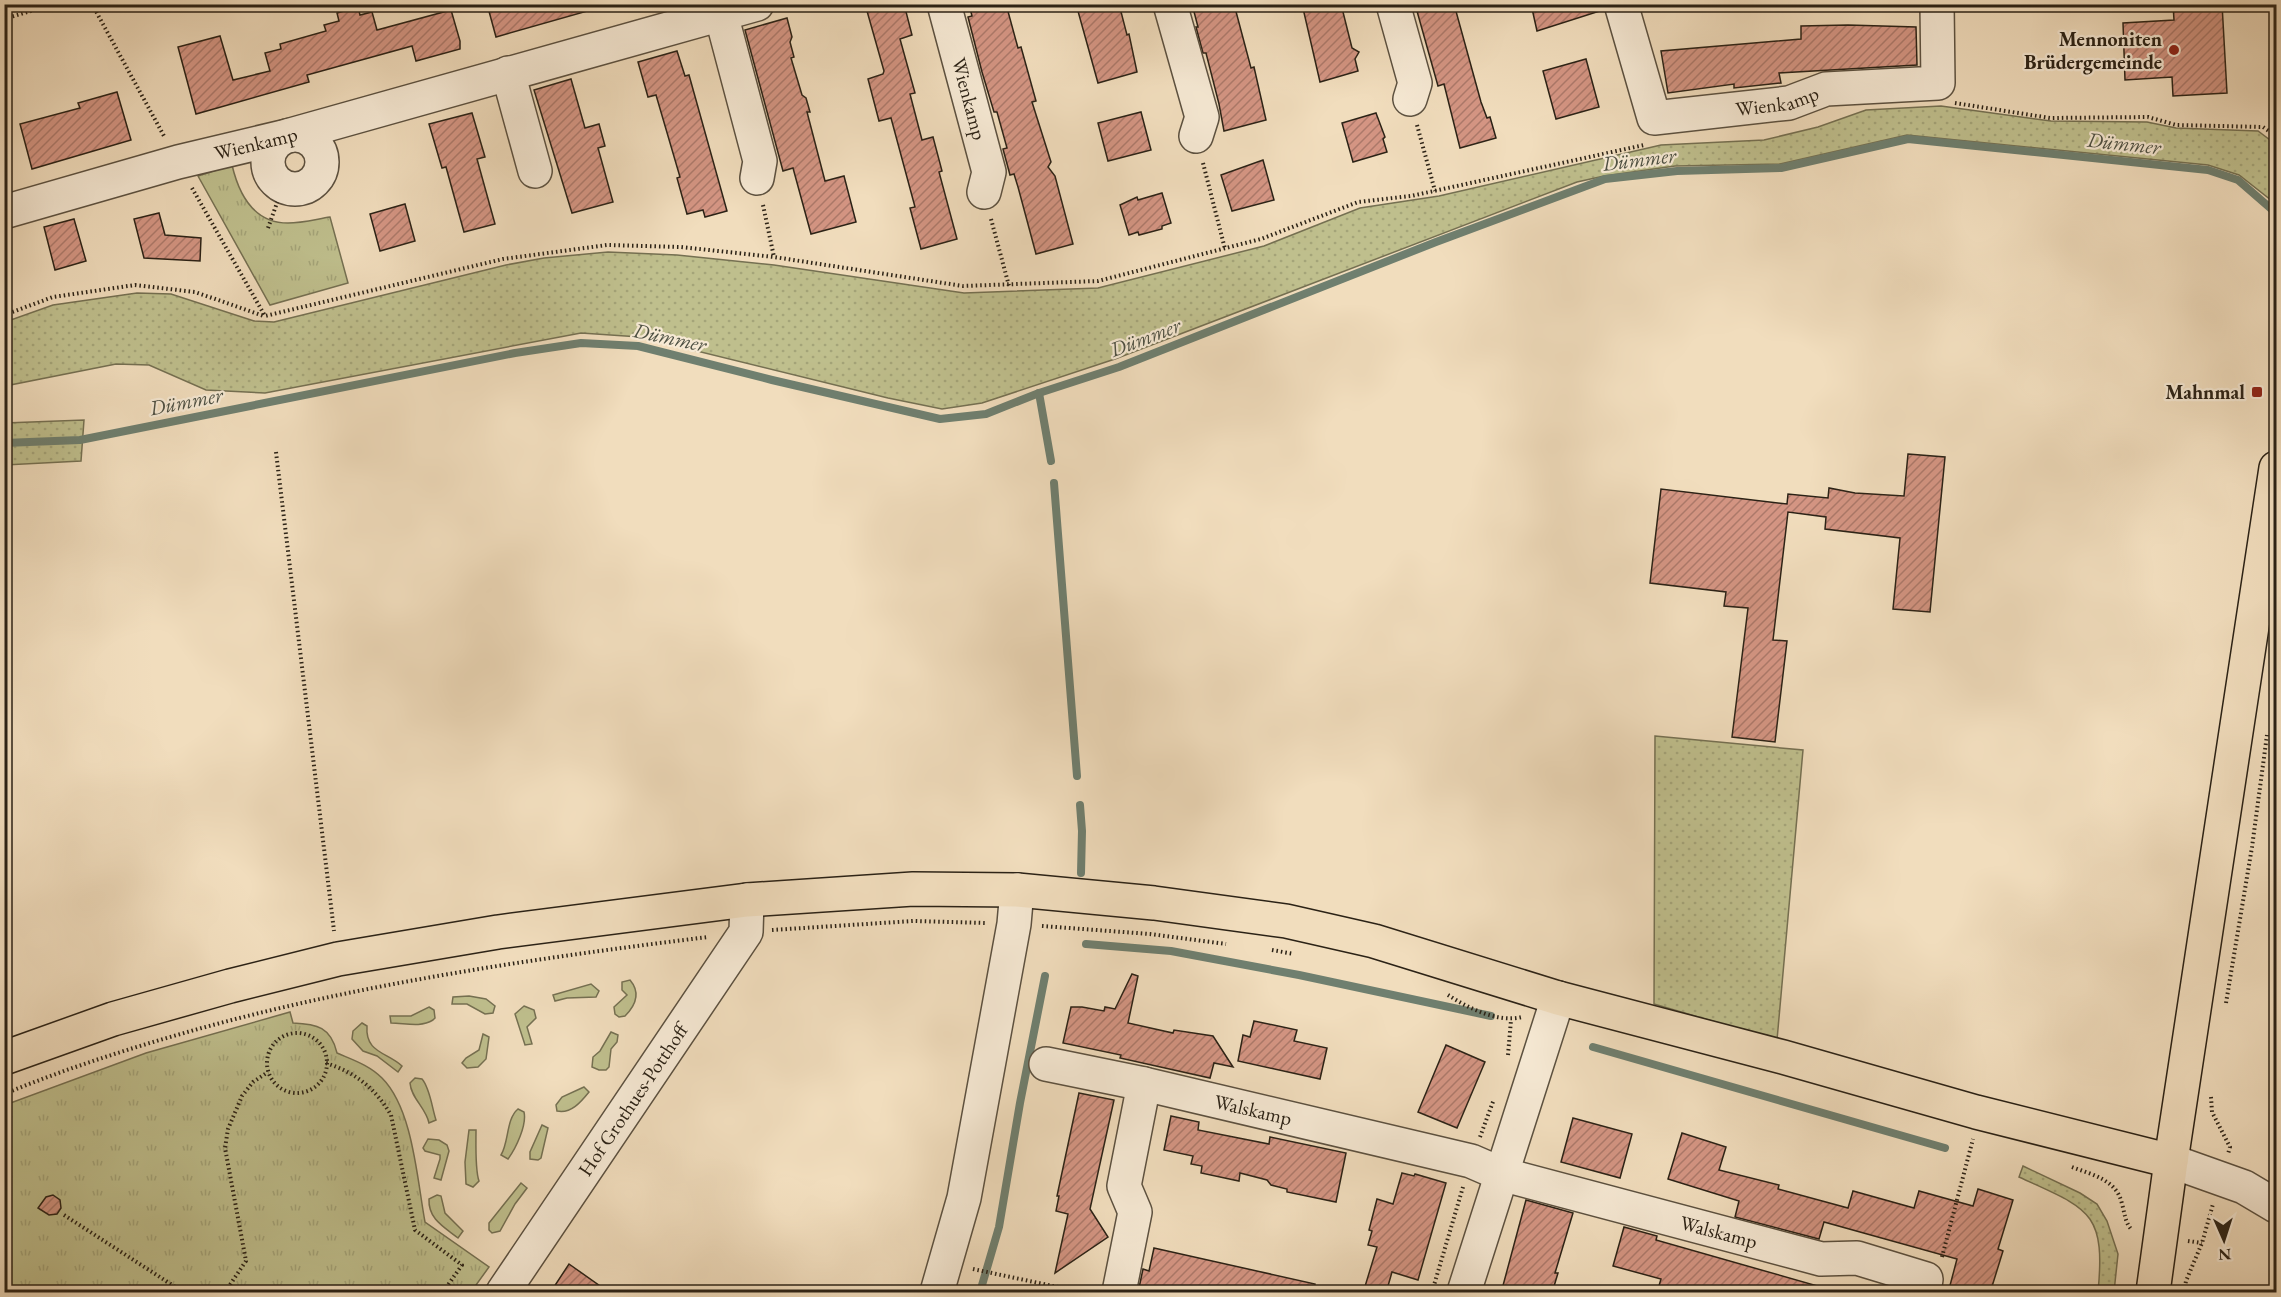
<svg xmlns="http://www.w3.org/2000/svg" width="2281" height="1297" font-family="'EB Garamond',serif">
  <style>
    .grass { fill: url(#grass-dots); stroke: #757052; stroke-width: 1.5 }
    .park { fill: url(#park-tufts); stroke: #757052; stroke-width: 1.5 }
    .pitch { fill: #bfbf8d; stroke: #757052; stroke-width: 1.5 }
    .lines { fill: none; stroke-linecap: round; stroke-linejoin: round }
    .stream { stroke: #6f7f6f; stroke-width: 8 }
    .building { fill: url(#building-hatch); stroke: #2b2216; stroke-width: 1.5 }
    .minor-casing { stroke: #5c5140; stroke-width: 36 }
    .major-casing { stroke: #2b2216; stroke-width: 36 }
    .path { stroke: #2b2216; stroke-width: 4; stroke-dasharray: 1.5 3; stroke-linecap: butt }
    .minor { stroke: #f6e9d4; stroke-width: 33 }
    .major { stroke: #f1ddbd; stroke-width: 33 }
    .poi-dot { fill: #8f2418; stroke: #f6e9d4; stroke-width: 2 }
    .labels { text-anchor: middle; dominant-baseline: central; stroke-width: 4.5; stroke-linejoin: round; paint-order: stroke }
    .poi-label { font-size: 20px; font-weight: bold; fill: #2b2216; stroke: #f6e9d4; text-anchor: end }
    .street-label { font-size: 20px; fill: #2b2216; stroke: #f6e9d4 }
    .water-label { font-size: 21px; font-style: italic; fill: #4d5043; stroke: #f6e9d4 }
  </style>
  <defs>
    <pattern id="grass-dots" width="8" height="8" patternUnits="userSpaceOnUse" patternTransform="scale(1.5)"><rect width="8" height="8" fill="#bfbf8d"/><path d="M2 2h.1M6 6h.1" fill="none" stroke="#a4a479" stroke-width="1.8" stroke-linecap="round"/></pattern>
    <pattern id="park-tufts" width="24" height="20" patternUnits="userSpaceOnUse" patternTransform="scale(1.5)"><rect width="24" height="20" fill="#bfbf8d"/><path d="M3 7l-1-3M5 7V3M7 7l1-3M15 17l-1-3M17 17v-4M19 17l1-3" fill="none" stroke="#a4a479"/></pattern>
    <pattern id="building-hatch" width="6" height="6" patternUnits="userSpaceOnUse" patternTransform="scale(1.5)"><rect width="6" height="6" fill="#d49583"/><path d="M-1 1l2-2M0 6l6-6M5 7l2-2" fill="none" stroke="#ac796a"/></pattern>
  </defs>
  <rect width="100%" height="100%" fill="#f1ddbd"/>
  <filter id="stains"><feTurbulence type="fractalNoise" baseFrequency=".00333" numOctaves="4"/><feColorMatrix values="0 0 0 0 .2 0 0 0 0 .09 0 0 0 0 .02 0 0 0 .5 -.17"/></filter>
  <radialGradient id="worn" r=".72"><stop offset=".6" stop-color="#630" stop-opacity="0"/><stop offset="1" stop-color="#630" stop-opacity=".3"/></radialGradient>
  <g class="grass">
    <path d="M 1941,106 L 2051,121 L 2147,122 L 2176,128 L 2258,131 L 2270,140 L 2276,150 L 2276,204 L 2239,175 L 2208,165 L 1907,135 L 1780,164 L 1675,166 L 1604,176 L 1577,182 L 1115,359 L 982,403 L 942,409 L 888,398 L 640,337 L 581,333 L 265,393 L 206,390 L 149,365 L 116,364 L 5,386 L 5,322 L 53,305 L 137,293 L 171,294 L 254,321 L 274,322 L 506,265 L 544,258 L 608,252 L 677,255 L 774,265 L 964,293 L 1098,288 L 1264,246 L 1360,208 L 1439,196 L 1661,145 L 1764,140 L 1818,127 L 1866,110 Z"/>
    <path d="M 84,420 L 81,461 L 5,465 L 5,423 Z"/>
    <path d="M 1655,736 L 1803,750 L 1777,1040 L 1654,1004 Z"/>
    <path d="M 2023,1166 L 2080,1193 L 2097,1204 L 2107,1221 L 2118,1254 L 2114,1292 L 2098,1292 C 2106,1210 2088,1209 2019,1177 Z"/>
  </g>
  <g class="park">
    <path d="M 232,165 C 239,195 254,223 288,223 C 302,223 317,219 330,217 L 348,283 L 270,305 L 198,176 Z"/>
    <path d="M 290,1012 L 293,1023 C 317,1024 331,1027 337,1053 C 353,1060 369,1065 382,1078 C 413,1109 417,1179 425,1222 L 489,1267 L 471,1292 L 5,1292 L 5,1105 L 146,1053 Z"/>
  </g>
  <g class="pitch">
    <path d="M 630,980 C 641,993 636,1005 625,1016 L 619,1017 L 615,1014 L 614,1007 L 627,995 L 622,990 L 622,982 Z"/>
    <path d="M 591,984 L 599,991 L 596,997 L 567,998 L 555,1001 L 553,995 Z"/>
    <path d="M 469,996 L 486,999 L 495,1006 L 493,1013 L 485,1014 L 467,1004 L 452,1004 L 453,997 Z"/>
    <path d="M 524,1006 L 534,1010 L 536,1018 L 527,1027 L 532,1044 L 525,1045 L 515,1014 Z"/>
    <path d="M 429,1007 L 434,1010 L 435,1018 L 433,1020 C 420,1028 405,1023 391,1023 L 390,1016 L 411,1016 Z"/>
    <path d="M 362,1023 L 367,1026 C 365,1053 387,1052 402,1066 L 398,1072 L 377,1056 L 363,1051 L 352,1039 L 353,1031 Z"/>
    <path d="M 611,1032 L 618,1035 L 617,1042 L 611,1049 L 609,1067 L 606,1070 L 599,1070 L 592,1067 L 593,1057 L 600,1051 Z"/>
    <path d="M 483,1034 L 489,1037 L 486,1059 L 478,1067 L 467,1068 L 462,1063 L 466,1058 L 479,1050 Z"/>
    <path d="M 415,1078 L 422,1079 C 430,1088 432,1108 436,1120 L 429,1123 C 426,1108 411,1098 410,1083 Z"/>
    <path d="M 584,1087 L 589,1092 C 581,1102 571,1114 557,1111 L 556,1105 L 562,1097 Z"/>
    <path d="M 518,1109 L 524,1112 C 527,1125 516,1148 508,1159 L 501,1155 C 509,1142 506,1119 518,1109 Z"/>
    <path d="M 542,1125 L 548,1128 L 541,1158 L 538,1160 L 530,1159 L 530,1152 Z"/>
    <path d="M 469,1130 L 476,1130 C 476,1144 475,1170 479,1181 L 473,1187 L 466,1184 L 465,1162 Z"/>
    <path d="M 428,1139 L 439,1140 L 447,1145 L 449,1151 L 441,1180 L 434,1178 L 440,1159 L 440,1155 L 425,1151 L 423,1148 Z"/>
    <path d="M 521,1183 L 527,1188 L 515,1204 L 500,1231 L 492,1233 L 489,1230 L 489,1223 Z"/>
    <path d="M 437,1195 L 441,1196 L 445,1213 L 463,1231 L 458,1238 C 444,1227 428,1219 429,1199 Z"/>
  </g>
  <g class="lines">
    <g class="stream">
      <path d="M 1039,393 L 1051,461"/>
      <path d="M 4,443 L 80,440 L 515,353 L 581,343 L 638,346 L 772,380 L 940,419 L 986,414 L 1039,393 L 1119,367 L 1436,242 L 1605,179 L 1677,171 L 1781,168 L 1908,139 L 2208,170 L 2238,180 L 2276,213"/>
      <path d="M 1054,483 L 1077,776"/>
      <path d="M 1080,805 L 1082,831 L 1081,873"/>
      <path d="M 1086,944 L 1171,951 L 1299,975 L 1491,1016"/>
      <path d="M 1593,1047 L 1945,1148"/>
      <path d="M 980,1292 L 999,1227 L 1020,1103 L 1045,976"/>
    </g>
  </g>
  <g class="building">
    <path d="M 487,4 L 591,4 L 591,10 L 496,37 Z"/>
    <path d="M 865,4 L 904,4 L 912,35 L 900,39 L 915,93 L 910,94 L 922,140 L 933,137 L 942,171 L 939,172 L 957,239 L 921,249 L 910,208 L 915,207 L 891,118 L 879,121 L 868,79 L 883,74 L 884,71 Z"/>
    <path d="M 969,4 L 1006,4 L 1018,48 L 1021,47 L 1036,101 L 1032,102 L 1051,162 L 1048,167 L 1055,176 L 1073,244 L 1036,254 L 1018,187 L 1014,174 L 1010,175 L 1003,149 L 1007,148 L 997,112 L 994,112 L 982,72 L 968,17 L 972,16 Z"/>
    <path d="M 1076,4 L 1119,4 L 1127,35 L 1129,34 L 1137,72 L 1098,83 Z"/>
    <path d="M 1192,4 L 1234,4 L 1251,68 L 1254,67 L 1266,120 L 1224,131 L 1219,104 L 1206,53 L 1203,53 L 1196,27 L 1198,27 Z"/>
    <path d="M 1302,4 L 1341,4 L 1352,48 L 1359,52 L 1355,59 L 1358,71 L 1320,82 Z"/>
    <path d="M 1415,4 L 1454,4 L 1481,102 L 1487,118 L 1490,117 L 1496,138 L 1460,148 L 1444,84 L 1438,86 Z"/>
    <path d="M 1531,4 L 1603,4 L 1603,10 L 1537,31 Z"/>
    <path d="M 2173,4 L 2222,4 L 2227,93 L 2173,96 L 2172,77 L 2125,80 L 2123,23 L 2174,20 Z"/>
    <path d="M 358,7 L 360,15 L 372,12 L 377,30 L 451,10 L 460,41 L 460,49 L 416,61 L 412,46 L 307,75 L 309,82 L 196,114 L 178,47 L 220,36 L 233,80 L 270,71 L 265,53 L 281,49 L 280,44 L 326,31 L 324,25 L 339,21 L 337,13 Z"/>
    <path d="M 787,18 L 792,37 L 790,42 L 794,57 L 791,58 L 802,95 L 806,98 L 810,112 L 807,112 L 825,181 L 844,176 L 856,222 L 811,234 L 793,168 L 783,171 L 745,30 Z"/>
    <path d="M 1848,25 L 1916,27 L 1917,65 L 1779,73 L 1781,83 L 1734,88 L 1734,84 L 1668,93 L 1661,51 L 1801,39 L 1801,26 Z"/>
    <path d="M 677,51 L 685,76 L 689,75 L 727,211 L 705,217 L 703,210 L 687,214 L 677,178 L 680,177 L 656,95 L 648,97 L 638,62 Z"/>
    <path d="M 1586,59 L 1599,107 L 1556,119 L 1543,71 Z"/>
    <path d="M 571,79 L 585,128 L 599,124 L 605,146 L 598,148 L 613,202 L 572,213 L 534,90 Z"/>
    <path d="M 117,92 L 131,140 L 32,169 L 20,124 L 80,108 L 78,103 Z"/>
    <path d="M 1141,112 L 1151,150 L 1108,161 L 1098,123 Z"/>
    <path d="M 472,113 L 485,157 L 477,159 L 495,224 L 464,232 L 446,167 L 442,168 L 429,124 Z"/>
    <path d="M 1376,113 L 1385,137 L 1383,139 L 1387,152 L 1353,162 L 1342,123 Z"/>
    <path d="M 1263,160 L 1274,200 L 1232,211 L 1221,175 Z"/>
    <path d="M 1162,193 L 1171,223 L 1162,226 L 1162,229 L 1139,235 L 1138,232 L 1129,235 L 1120,205 L 1137,197 L 1138,200 Z"/>
    <path d="M 405,204 L 415,241 L 380,251 L 370,214 Z"/>
    <path d="M 159,213 L 165,235 L 201,238 L 200,261 L 144,258 L 134,219 Z"/>
    <path d="M 74,219 L 86,261 L 55,270 L 44,227 Z"/>
    <path d="M 1908,454 L 1945,457 L 1930,612 L 1893,609 L 1900,538 L 1825,529 L 1826,517 L 1788,512 L 1773,640 L 1787,641 L 1775,742 L 1732,737 L 1748,608 L 1724,606 L 1726,592 L 1650,583 L 1661,489 L 1787,504 L 1788,494 L 1828,498 L 1829,488 L 1855,493 L 1904,496 Z"/>
    <path d="M 1132,974 L 1138,976 L 1128,1023 L 1173,1033 L 1174,1030 L 1213,1036 L 1233,1067 L 1214,1063 L 1210,1078 L 1120,1058 L 1121,1055 L 1063,1043 L 1071,1007 L 1082,1007 L 1104,1011 L 1105,1007 L 1115,1009 Z"/>
    <path d="M 1254,1021 L 1297,1030 L 1294,1041 L 1327,1048 L 1320,1079 L 1238,1061 L 1243,1035 L 1250,1037 Z"/>
    <path d="M 1446,1045 L 1485,1062 L 1457,1128 L 1418,1112 Z"/>
    <path d="M 1079,1093 L 1114,1100 L 1090,1209 L 1108,1237 L 1055,1273 L 1068,1214 L 1056,1211 L 1059,1196 L 1057,1196 Z"/>
    <path d="M 1171,1116 L 1199,1122 L 1198,1130 L 1269,1144 L 1270,1137 L 1346,1153 L 1336,1202 L 1287,1192 L 1287,1189 L 1271,1185 L 1267,1180 L 1240,1173 L 1239,1181 L 1201,1173 L 1202,1166 L 1191,1164 L 1193,1156 L 1164,1150 Z"/>
    <path d="M 1573,1118 L 1632,1134 L 1620,1178 L 1561,1162 Z"/>
    <path d="M 1682,1133 L 1726,1147 L 1719,1170 L 1779,1185 L 1778,1189 L 1848,1208 L 1853,1191 L 1914,1208 L 1919,1191 L 1973,1206 L 1978,1189 L 2013,1200 L 1998,1249 L 2003,1251 L 1990,1293 L 1948,1293 L 1957,1259 L 1824,1222 L 1819,1239 L 1735,1217 L 1739,1201 L 1668,1179 Z"/>
    <path d="M 1402,1173 L 1414,1176 L 1415,1174 L 1446,1183 L 1418,1280 L 1392,1272 L 1386,1293 L 1363,1293 L 1377,1247 L 1368,1245 L 1372,1231 L 1369,1230 L 1377,1199 L 1393,1204 Z"/>
    <path d="M 53,1195 L 60,1200 L 61,1208 L 57,1214 L 49,1215 L 38,1208 L 46,1197 Z"/>
    <path d="M 1526,1200 L 1573,1213 L 1555,1273 L 1558,1273 L 1552,1293 L 1501,1293 Z"/>
    <path d="M 1624,1227 L 1657,1236 L 1656,1240 L 1821,1287 L 1820,1293 L 1668,1293 L 1658,1289 L 1661,1279 L 1613,1266 Z"/>
    <path d="M 1154,1248 L 1315,1284 L 1314,1293 L 1163,1293 L 1139,1288 L 1143,1269 L 1149,1271 Z"/>
    <path d="M 569,1264 L 610,1293 L 550,1293 Z"/>
  </g>
  <g class="lines">
    <defs>
      <g id="minor">
        <path id="s1" d="M 944,4 L 989,172 L 984,192"/>
        <path d="M 1170,4 L 1202,117 L 1196,136"/>
        <path d="M 1393,4 L 1415,83 L 1410,99"/>
        <path id="s2" d="M 1621,4 L 1654,118 L 1789,103 L 1826,89 L 1938,83 L 1937,4"/>
        <path d="M 721,14 L 760,161 L 757,178"/>
        <path d="M 508,73 L 535,171"/>
        <circle cx="295" cy="162" r="27"/>
        <path id="s3" d="M 4,212 L 178,162 L 287,136 L 757,4"/>
        <path id="s4" d="M 1046,1064 L 1144,1084 L 1471,1161 L 1501,1174 L 1821,1259 L 1857,1258 L 1926,1279 L 1924,1292"/>
        <path d="M 2171,1161 L 2244,1187 L 2276,1206"/>
        <path id="s5" d="M 503,1292 L 746,932 L 747,900"/>
        <path d="M 937,1292 L 964,1198 L 1014,924 L 1017,890"/>
        <path d="M 1119,1292 L 1135,1212 L 1124,1186 L 1144,1084"/>
        <path d="M 1464,1292 L 1558,998"/>
      </g>
      <g id="major">
        <path d="M 4,1058 L 113,1019 L 230,986 L 338,959 L 498,932 L 747,900 L 913,889 L 1017,890 L 1154,903 L 1286,921 L 1374,941 L 1558,998 L 1783,1057 L 1976,1112 L 2171,1161"/>
        <path d="M 2153,1292 L 2171,1161 L 2276,468"/>
      </g>
    </defs>
    <use href="#minor" class="minor-casing"/>
    <use href="#major" class="major-casing"/>
    <g class="path">
      <path d="M 92,4 L 164,136"/>
      <path d="M 4,19 L 54,4"/>
      <path d="M 1955,103 L 2050,118 L 2148,117 L 2176,125 L 2263,127 L 2276,136"/>
      <path d="M 1417,125 L 1435,191"/>
      <path d="M 1203,163 L 1225,249"/>
      <path d="M 192,188 L 265,316 L 503,259 L 607,245 L 681,247 L 774,257 L 963,286 L 1098,281 L 1261,239 L 1358,202 L 1411,196 L 1644,145"/>
      <path d="M 763,205 L 774,257"/>
      <path d="M 991,219 L 1009,286"/>
      <path d="M 268,228 L 283,186"/>
      <path d="M 4,315 L 53,297 L 135,285 L 195,292 L 264,316"/>
      <path d="M 276,452 L 334,931"/>
      <path d="M 1042,926 L 1150,934 L 1226,944"/>
      <path d="M 772,930 L 913,921 L 987,923"/>
      <path d="M 1272,950 L 1294,954"/>
      <path d="M 1448,995 C 1468,1008 1498,1023 1522,1017"/>
      <path d="M 2226,1003 L 2252,847 L 2267,735"/>
      <circle cx="297" cy="1063" r="30"/>
      <path d="M 1508,1055 L 1511,1020"/>
      <path d="M 326,1063 C 356,1073 375,1088 391,1115 L 415,1230 L 462,1265 L 443,1292"/>
      <path d="M 4,1094 C 60,1071 118,1052 177,1035 C 350,985 529,959 708,937"/>
      <path d="M 2211,1097 L 2212,1112 L 2230,1147 L 2228,1154"/>
      <path d="M 1480,1137 L 1494,1099"/>
      <path d="M 2072,1167 C 2093,1175 2117,1180 2122,1204 C 2125,1214 2125,1223 2132,1230"/>
      <path d="M 64,1215 L 183,1292"/>
      <path d="M 2188,1241 L 2202,1243"/>
      <path d="M 1942,1257 L 1973,1139"/>
      <path d="M 973,1269 L 1081,1292"/>
      <path d="M 225,1292 L 246,1261 L 225,1148 L 228,1129 L 242,1096 L 253,1082 L 268,1072"/>
      <path d="M 1432,1292 L 1463,1187"/>
      <path d="M 2184,1292 L 2186,1281 L 2202,1243 L 2213,1204"/>
    </g>
    <use href="#minor" class="minor"/>
    <use href="#major" class="major"/>
  </g>
  <g class="poi-dot">
    <circle cx="2174" cy="50" r="6"/>
    <rect x="2251" y="386" width="12" height="12" rx="3"/>
  </g>
  <g class="labels">
    <g class="poi-label">
      <text x="2162" y="39">Mennoniten<tspan x="2162" dy="23">Brüdergemeinde</tspan></text>
      <text x="2245" y="392">Mahnmal</text>
    </g>
    <g class="street-label">
      <text stroke="none"><textPath href="#s1" startOffset="98">Wienkamp</textPath></text>
      <text stroke="none"><textPath href="#s2" startOffset="243">Wienkamp</textPath></text>
      <text stroke="none"><textPath href="#s3" startOffset="261">Wienkamp</textPath></text>
      <text stroke="none"><textPath href="#s5" startOffset="232">Hof Grothues-Potthoff</textPath></text>
      <text stroke="none"><textPath href="#s4" startOffset="212">Walskamp</textPath></text>
      <text stroke="none"><textPath href="#s4" startOffset="694">Walskamp</textPath></text>
    </g>
    <g class="water-label">
      <text transform="translate(2124 143) rotate(6)">Dümmer</text>
      <text transform="translate(1639 159) rotate(-7)">Dümmer</text>
      <text transform="translate(670 337) rotate(12)">Dümmer</text>
      <text transform="translate(1145 337) rotate(-21)">Dümmer</text>
      <text transform="translate(186 401) rotate(-11)">Dümmer</text>
    </g>
  </g>
  <rect width="2281" height="1297" fill="none" stroke="#f1ddbd" stroke-width="24"/>
  <rect x="6" y="6" width="2269" height="1285" fill="none" stroke="#2b2216" stroke-width="3"/>
  <rect x="12" y="12" width="2257" height="1273" fill="none" stroke="#2b2216" stroke-width="1.5"/>
  <g transform="translate(2224 1240) rotate(177)" stroke="#f6e9d4" stroke-width="4.5" paint-order="stroke">
  <path d="M0-4.5L10 22L0 15L-10 22Z" fill="#2b2216"/>
  <text y="-9" font-size="16" font-weight="bold" text-anchor="middle" fill="#2b2216">N</text>
  </g>
  <rect width="100%" height="100%" filter="url(#stains)"/>
  <rect width="100%" height="100%" fill="url(#worn)"/>
</svg>
